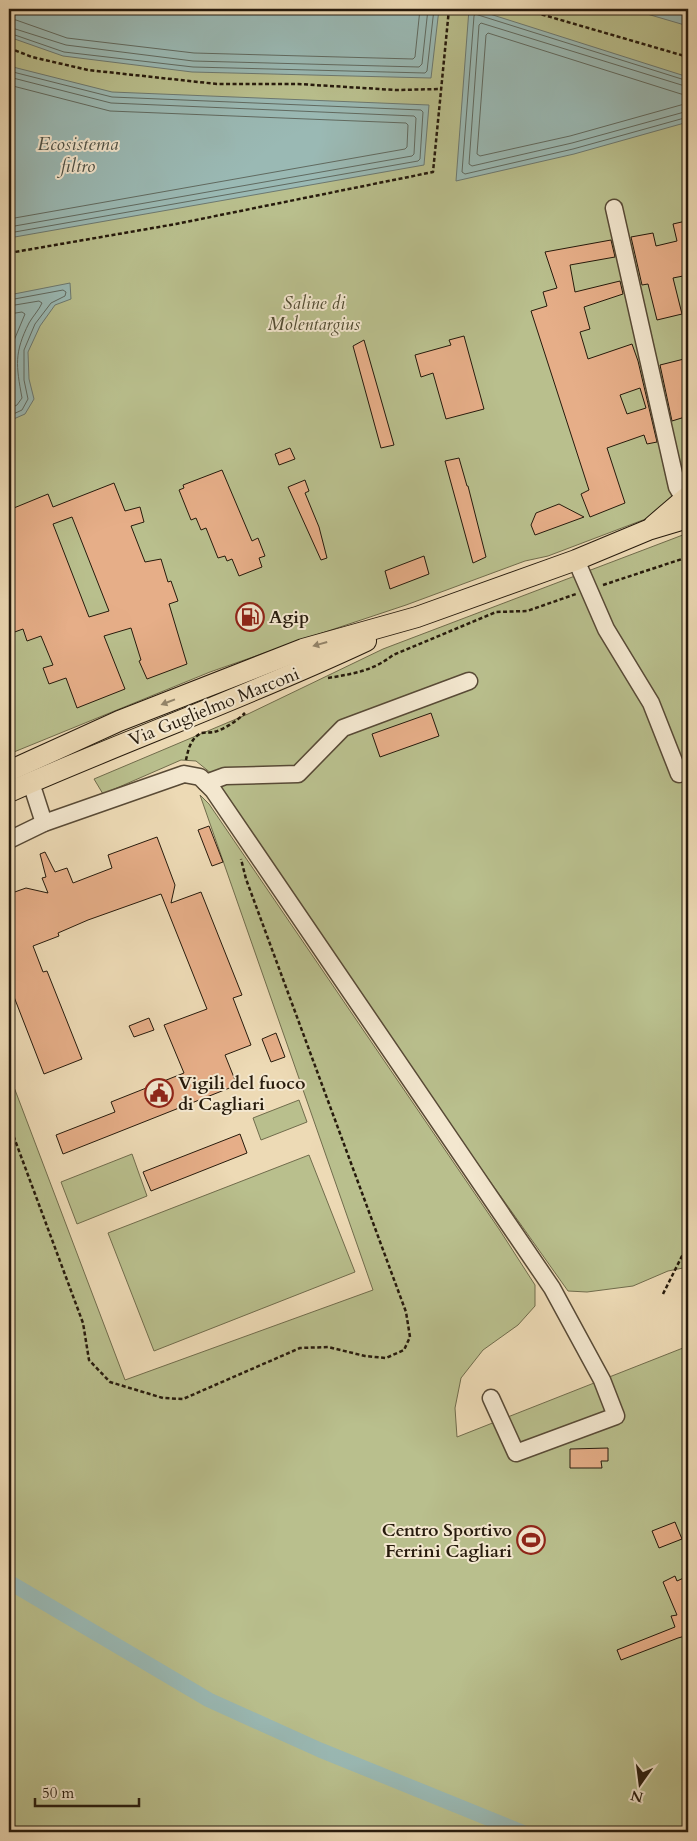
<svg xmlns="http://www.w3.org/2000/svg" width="697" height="1841" font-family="Cardo,serif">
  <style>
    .green { fill: #b9bf8d; stroke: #706c4c }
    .water { fill: #9ab9b4; stroke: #6c7971 }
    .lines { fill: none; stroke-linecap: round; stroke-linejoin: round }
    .shore { stroke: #606a60; stroke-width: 1 }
    .canal { stroke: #9ab9b4; stroke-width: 15 }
    .building { fill: #e6ae88; stroke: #261a0c; fill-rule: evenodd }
    .minor-casing { stroke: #584a36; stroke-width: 19 }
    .major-casing { stroke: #261a0c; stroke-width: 22 }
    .path { stroke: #261a0c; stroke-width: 2.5; stroke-dasharray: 4 2.5; stroke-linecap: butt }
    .minor { stroke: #f3e7cf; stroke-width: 16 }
    .major { stroke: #eddab5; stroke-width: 20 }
    .oneway { fill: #938469 }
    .labels { text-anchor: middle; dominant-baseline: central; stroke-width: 4; stroke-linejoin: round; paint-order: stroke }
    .park-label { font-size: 18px; font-style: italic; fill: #524c33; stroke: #f3e7cf }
    .poi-label { font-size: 18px; font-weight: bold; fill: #261a0c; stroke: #f3e7cf; text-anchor: start }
    .street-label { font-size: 18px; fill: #261a0c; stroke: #f3e7cf }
    .water-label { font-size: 19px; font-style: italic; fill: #4f5247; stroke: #f3e7cf }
  </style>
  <rect width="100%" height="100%" fill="#eddab5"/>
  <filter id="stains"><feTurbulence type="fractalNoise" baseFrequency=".004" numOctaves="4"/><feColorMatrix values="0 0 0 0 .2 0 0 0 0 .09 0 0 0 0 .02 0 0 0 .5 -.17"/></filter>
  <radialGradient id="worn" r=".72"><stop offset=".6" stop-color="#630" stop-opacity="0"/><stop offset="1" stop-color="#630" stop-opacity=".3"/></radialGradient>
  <g class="green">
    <path d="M 9,9 L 688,9 L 688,506 L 664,512 L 548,556 L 525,561 L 406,605 L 313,636 L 210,672 L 9,754 Z"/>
    <path d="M 688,533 L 688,1267 L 668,1271 L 633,1286 L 587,1292 L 568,1291 L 470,1153 L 212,774 L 196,761 L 181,760 L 103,794 L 94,779 L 248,714 L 383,649 Z"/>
    <path d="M 200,795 L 209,804 L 499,1229 L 535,1285 L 535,1306 L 518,1325 L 483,1350 L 461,1378 L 455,1408 L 457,1437 L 688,1346 L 688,1832 L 9,1832 L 9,1074 L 125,1380 L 373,1290 Z"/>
    <path d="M 299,1100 L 307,1122 L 261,1140 L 253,1118 Z"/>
    <path d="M 132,1154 L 147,1196 L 77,1224 L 61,1182 Z"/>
    <path d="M 309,1155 L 355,1272 L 154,1351 L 108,1233 Z"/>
  </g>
  <g class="water">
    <path d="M 9,9 L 439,9 L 431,78 L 192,72 L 63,56 L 9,37 Z"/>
    <path d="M 469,9 L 474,9 L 688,77 L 688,122 L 574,154 L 456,181 Z"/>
    <path d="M 630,9 L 688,9 L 688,26 Z"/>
    <path d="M 9,66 L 112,92 L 429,105 L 424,165 L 9,238 Z"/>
    <path d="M 70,283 L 71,299 L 55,305 L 40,326 L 28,352 L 29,379 L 34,399 L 25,414 L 9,421 L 9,295 Z"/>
  </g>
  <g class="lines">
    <g class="shore">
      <path d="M 9,19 L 16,20 L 67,38 L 194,53 L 413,59 L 415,57 L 420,9"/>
      <path d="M 9,27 L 66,45 L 193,61 L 419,67 L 422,64 L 428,9"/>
      <path d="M 9,33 L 64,52 L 193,67 L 425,73 L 427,71 L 434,9"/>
      <path d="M 9,71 L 112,97 L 421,110 L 423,112 L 420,159 L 418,161 L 9,233"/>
      <path d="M 9,77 L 111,103 L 414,116 L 416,118 L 414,154 L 412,156 L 9,227"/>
      <path d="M 688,81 L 475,14 L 474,16 L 462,172 L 465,174 L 573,149 L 688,117"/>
      <path d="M 9,85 L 110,111 L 406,123 L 408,125 L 407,147 L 405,149 L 9,219"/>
      <path d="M 688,87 L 481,23 L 479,25 L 469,164 L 472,166 L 572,143 L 688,111"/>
      <path d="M 688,95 L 681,94 L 488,33 L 486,35 L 477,154 L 480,156 L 570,136 L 688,103"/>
      <path d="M 9,300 L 63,290 L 66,292 L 65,296 L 51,303 L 35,324 L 24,350 L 24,380 L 28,399 L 22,410 L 9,416"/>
      <path d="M 9,306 L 39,301 L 42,303 C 39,310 33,316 29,323 C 14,353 16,365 22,398 L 17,405 L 9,409"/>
      <path d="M 9,314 L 22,312 L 25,314 L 10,350 L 10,381 L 14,396 L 9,401"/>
    </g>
    <path class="canal" d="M 9,1582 L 209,1700 L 320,1750 L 522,1832"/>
  </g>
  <g class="building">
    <path d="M 686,221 L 688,231 L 688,275 L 673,278 L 682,314 L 657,320 L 648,284 L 642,285 L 631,237 L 653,233 L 656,246 L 677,241 L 673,224 Z"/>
    <path d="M 611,240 L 615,257 L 570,265 L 575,292 L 620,281 L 623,294 L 584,307 L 590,329 L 580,332 L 588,359 L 632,344 L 638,361 L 657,442 L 647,444 L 644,435 L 607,448 L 625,503 L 590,517 L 581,494 L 589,490 L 531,311 L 547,306 L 543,292 L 557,288 L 545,252 ZM 640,388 L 646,408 L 627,414 L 620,395 Z"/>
    <path d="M 464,336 L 484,409 L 446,419 L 433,373 L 421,377 L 415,355 L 451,345 L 449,340 Z"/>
    <path d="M 364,340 L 394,445 L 381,448 L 353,346 Z"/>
    <path d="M 688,358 L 688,416 L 672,421 L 660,365 Z"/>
    <path d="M 290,448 L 295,459 L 279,465 L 275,454 Z"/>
    <path d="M 459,458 L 467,486 L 468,486 L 486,557 L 473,563 L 445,461 Z"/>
    <path d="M 222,470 L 252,541 L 258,538 L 265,556 L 259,558 L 262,567 L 239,576 L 232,559 L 227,561 L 225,556 L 218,558 L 206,528 L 201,530 L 196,518 L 191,520 L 179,490 L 184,488 L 183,485 Z"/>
    <path d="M 305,480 L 309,491 L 305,493 L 319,527 L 327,558 L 321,560 L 288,487 Z"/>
    <path d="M 114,483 L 125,511 L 140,507 L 144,522 L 131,526 L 145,562 L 161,559 L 168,582 L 171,581 L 178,601 L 169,604 L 187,664 L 147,679 L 139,661 L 141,660 L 131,628 L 104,636 L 125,689 L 77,708 L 66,678 L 49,684 L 43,668 L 53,665 L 41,636 L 27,641 L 23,629 L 9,634 L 9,510 L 48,494 L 53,507 ZM 72,517 L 109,611 L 89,617 L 53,524 Z"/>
    <path d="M 559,504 L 584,517 L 535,535 L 531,525 L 536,513 Z"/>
    <path d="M 424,556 L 429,574 L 390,589 L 385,571 Z"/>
    <path d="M 431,713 L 439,736 L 380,757 L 372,734 Z"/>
    <path d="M 209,826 L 223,862 L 212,866 L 198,830 Z"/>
    <path d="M 157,837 L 175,885 L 171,903 L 201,892 L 242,995 L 233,998 L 251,1045 L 225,1055 L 237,1085 L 63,1154 L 56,1135 L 115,1112 L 111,1102 L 184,1073 L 164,1025 L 207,1009 L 161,894 L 88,920 L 58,933 L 59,936 L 33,946 L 43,972 L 47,971 L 82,1059 L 44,1074 L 9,984 L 9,894 L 26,888 L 48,893 L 42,878 L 46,877 L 40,854 L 45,852 L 55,872 L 67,868 L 73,883 L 112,868 L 108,855 Z"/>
    <path d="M 149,1018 L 154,1030 L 134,1037 L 129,1026 Z"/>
    <path d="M 276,1033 L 285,1057 L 271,1062 L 262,1039 Z"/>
    <path d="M 240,1134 L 247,1153 L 151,1191 L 143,1172 Z"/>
    <path d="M 608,1448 L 608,1461 L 601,1461 L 602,1468 L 570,1468 L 570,1449 Z"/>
    <path d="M 675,1522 L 682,1539 L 659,1548 L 652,1531 Z"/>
    <path d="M 675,1576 L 677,1581 L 688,1576 L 688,1642 L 685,1636 L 678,1638 L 621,1660 L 617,1650 L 675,1627 L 671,1616 L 677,1615 L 663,1582 Z"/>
  </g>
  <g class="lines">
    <defs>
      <g id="minor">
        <path d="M 614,208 L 677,487 L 684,499"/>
        <path d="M 576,560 L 606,629 L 651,703 L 679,774"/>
        <path d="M 206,783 L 225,776 L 298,774 L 343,728 L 469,681"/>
        <path d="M 34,792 L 44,823"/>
        <path d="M 9,840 L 44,823 L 184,774 L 200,777 L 213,790 L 552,1288 L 602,1380 L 616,1416 L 516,1453 L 491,1398"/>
      </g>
      <g id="major">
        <path d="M 653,526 L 688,496"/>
        <path d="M 9,771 L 119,721 L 303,649 L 417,617 L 576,560 L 648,530 L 688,518"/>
        <path d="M 9,792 C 127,740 249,696 366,641"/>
      </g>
    </defs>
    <use href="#minor" class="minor-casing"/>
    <use href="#major" class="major-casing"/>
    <g class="path">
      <path d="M 523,9 L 688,57"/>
      <path d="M 9,48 L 32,57 L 88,70 L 217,84 L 298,84 L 396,90 L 441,89"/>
      <path d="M 9,253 L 176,224 L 433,172 L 449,9"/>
      <path d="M 603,585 L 688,557"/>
      <path d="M 328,678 C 352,674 373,671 393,655 L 496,612 L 527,611 L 576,594"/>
      <path d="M 186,760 C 188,750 191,737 202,733 C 206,732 210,733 214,732 C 225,729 238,720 245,713"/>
      <path d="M 9,1124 L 83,1323 L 89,1360 L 110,1382 L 163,1398 L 183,1399 L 300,1348 L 328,1347 L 365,1356 L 386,1358 L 404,1350 L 410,1337 L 406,1312 L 246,879 L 241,859"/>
      <path d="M 663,1294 L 688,1244"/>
    </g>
    <use href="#minor" class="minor"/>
    <use href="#major" class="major"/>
  </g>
  <defs><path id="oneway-solid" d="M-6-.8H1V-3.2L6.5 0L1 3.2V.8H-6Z" transform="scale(1.25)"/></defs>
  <g class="oneway">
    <use href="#oneway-solid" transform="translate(320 644) rotate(164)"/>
    <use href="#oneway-solid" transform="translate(168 702) rotate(159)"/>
  </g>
  <defs>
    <symbol id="fuel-ring" viewBox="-11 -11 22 22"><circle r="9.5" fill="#f3e7cf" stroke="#8f2418" stroke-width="1.5"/><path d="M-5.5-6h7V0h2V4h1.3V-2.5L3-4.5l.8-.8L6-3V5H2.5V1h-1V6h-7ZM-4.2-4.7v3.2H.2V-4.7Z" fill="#8f2418"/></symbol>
    <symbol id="civic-ring" viewBox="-11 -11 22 22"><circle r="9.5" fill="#f3e7cf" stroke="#8f2418" stroke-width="1.5"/><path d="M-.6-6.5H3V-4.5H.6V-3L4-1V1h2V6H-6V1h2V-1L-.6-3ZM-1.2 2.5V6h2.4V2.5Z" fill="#8f2418"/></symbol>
    <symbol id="stadium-ring" viewBox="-11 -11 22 22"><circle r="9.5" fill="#f3e7cf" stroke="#8f2418" stroke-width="1.5"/><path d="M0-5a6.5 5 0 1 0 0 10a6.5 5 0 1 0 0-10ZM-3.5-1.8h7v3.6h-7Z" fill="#8f2418"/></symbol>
  </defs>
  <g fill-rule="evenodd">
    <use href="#fuel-ring" x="234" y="601" width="32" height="32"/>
    <use href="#civic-ring" x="143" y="1077" width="32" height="32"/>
    <use href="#stadium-ring" x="515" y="1524" width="32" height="32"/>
  </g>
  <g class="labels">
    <g class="park-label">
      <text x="314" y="303">Saline di<tspan x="314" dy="21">Molentargius</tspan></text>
    </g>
    <g class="poi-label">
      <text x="269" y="617">Agip</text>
      <text x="178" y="1083">Vigili del fuoco<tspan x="178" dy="21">di Cagliari</tspan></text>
      <text x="512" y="1530" text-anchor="end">Centro Sportivo<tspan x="512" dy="21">Ferrini Cagliari</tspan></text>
    </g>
    <g class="street-label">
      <text transform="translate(214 707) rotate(-22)">Via Guglielmo Marconi</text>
    </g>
    <g class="water-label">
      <text x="78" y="144">Ecosistema<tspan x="78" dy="22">filtro</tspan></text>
    </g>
  </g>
  <rect width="697" height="1841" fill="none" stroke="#eddab5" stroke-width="30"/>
  <rect x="10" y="10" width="677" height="1821" fill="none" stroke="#261a0c" stroke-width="2.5"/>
  <rect x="15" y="15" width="667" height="1811" fill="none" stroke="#261a0c"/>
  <g transform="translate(640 1784) rotate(194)" stroke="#f3e7cf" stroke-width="4" paint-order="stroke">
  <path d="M0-4L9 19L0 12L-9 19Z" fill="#261a0c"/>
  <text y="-8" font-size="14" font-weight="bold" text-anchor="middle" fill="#261a0c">N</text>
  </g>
  <path d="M35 1798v8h104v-8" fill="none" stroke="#261a0c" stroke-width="2.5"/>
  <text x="42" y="1798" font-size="15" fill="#261a0c" stroke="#f3e7cf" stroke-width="4" paint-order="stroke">50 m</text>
  <rect width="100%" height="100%" filter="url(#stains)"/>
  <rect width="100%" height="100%" fill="url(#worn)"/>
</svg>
